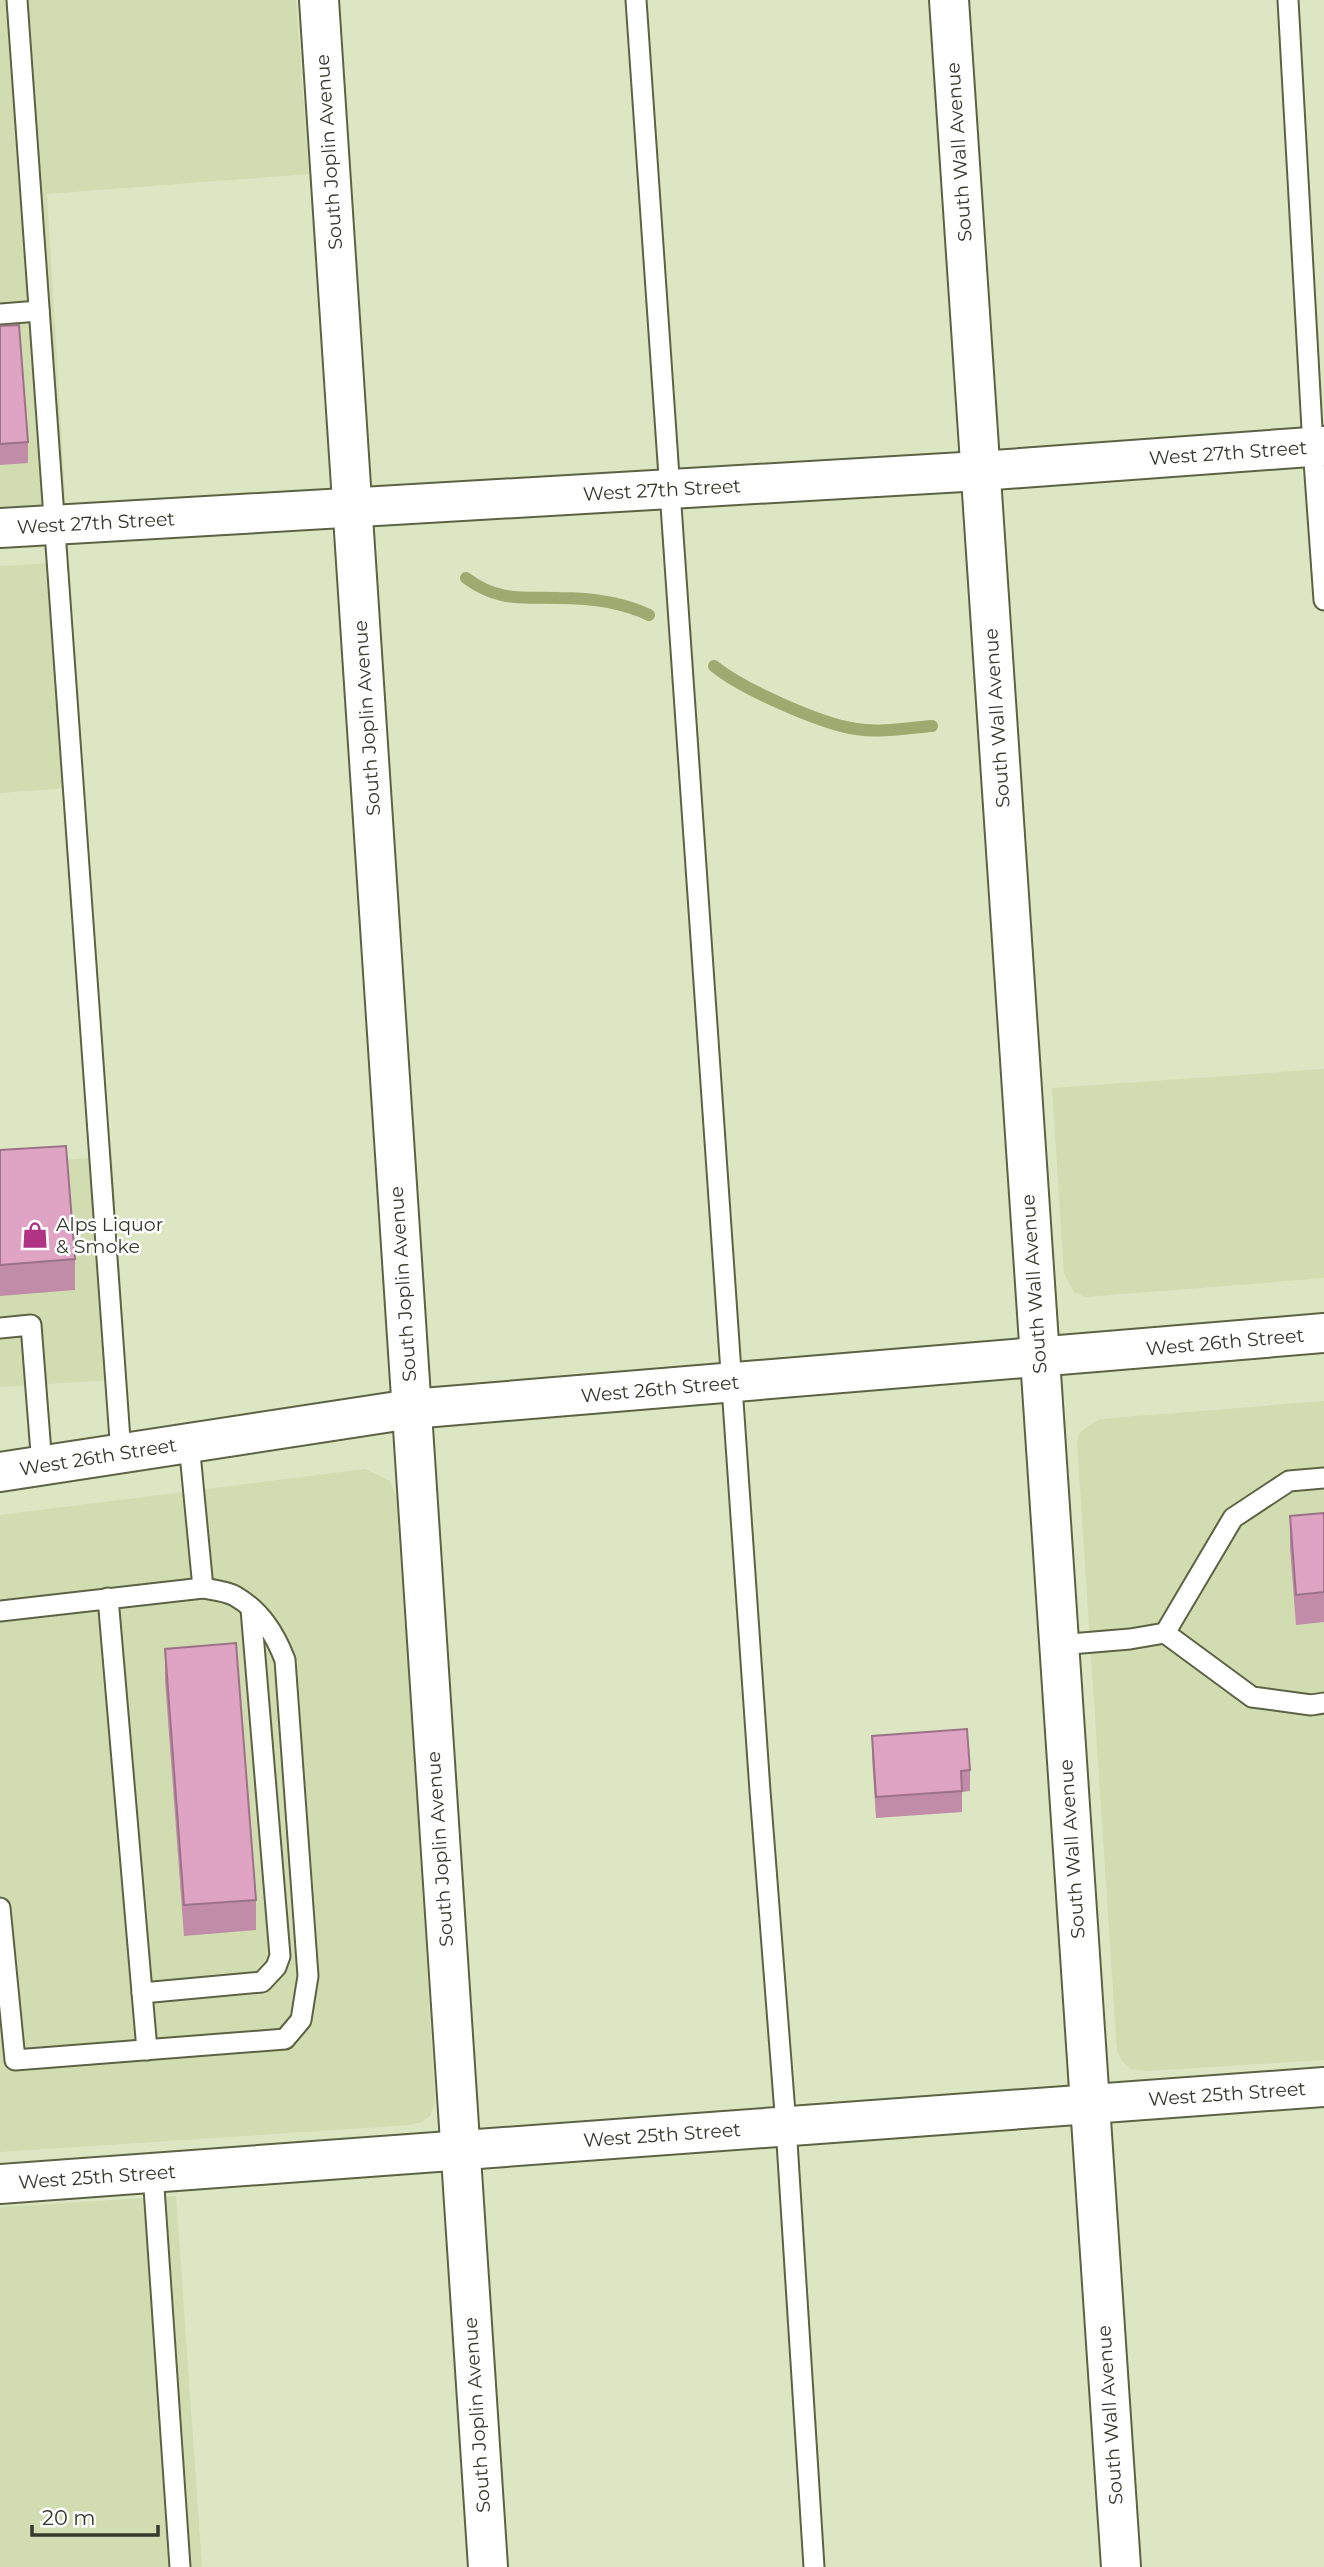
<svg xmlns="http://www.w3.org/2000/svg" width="1324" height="2567" font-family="Montserrat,sans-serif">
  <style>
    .built { fill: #d1dcb1 }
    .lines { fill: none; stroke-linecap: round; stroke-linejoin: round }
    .stream { stroke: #9dab70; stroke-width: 12 }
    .lane-casing { stroke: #5b6344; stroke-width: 23 }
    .street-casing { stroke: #5b6344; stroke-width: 42 }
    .secondary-casing { stroke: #5b6344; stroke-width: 42 }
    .lane { stroke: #fff; stroke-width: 19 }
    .street { stroke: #fff; stroke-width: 38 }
    .secondary { stroke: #fff; stroke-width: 38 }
    .wall { fill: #c08ca8 }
    .building { fill: #dfa3c3; stroke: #9c7288; stroke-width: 2 }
    .labels { text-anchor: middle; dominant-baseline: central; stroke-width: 5; stroke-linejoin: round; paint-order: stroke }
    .street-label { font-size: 19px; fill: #35392b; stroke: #fff }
    .poi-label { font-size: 19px; fill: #35392b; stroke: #fff; text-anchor: start }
  </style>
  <rect width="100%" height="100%" fill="#dce6c2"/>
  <g class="built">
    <path d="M 0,0 L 296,0 L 309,174 L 47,194 L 66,509 L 0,513 Z"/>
    <path d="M 68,562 L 83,787 L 0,793 L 0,566 Z"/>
    <path d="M 1324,1069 L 1324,1278 L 1085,1297 L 1074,1292 L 1064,1273 L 1052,1088 Z"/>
    <path d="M 112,1156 L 127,1379 L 0,1387 L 0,1165 Z"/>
    <path d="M 1324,1401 L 1324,2060 L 1146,2071 L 1130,2069 L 1122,2061 L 1117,2051 L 1077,1442 L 1079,1434 L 1087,1427 L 1100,1419 Z"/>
    <path d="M 365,1469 L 390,1481 L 399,1503 L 435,2103 L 430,2116 L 422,2122 L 410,2125 L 0,2152 L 0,1515 Z"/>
    <path d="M 176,2196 L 202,2567 L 0,2567 L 0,2207 Z"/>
  </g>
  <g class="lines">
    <g class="stream">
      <path d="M 466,578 C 498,602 522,597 559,598 C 590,598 622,602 649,615"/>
      <path d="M 714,666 C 742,689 821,724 856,729 C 881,733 907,728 932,726"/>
    </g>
    <defs>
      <g id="lane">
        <path d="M 17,0 L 121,1454"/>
        <path d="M 636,0 L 760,1791 L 786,2126 L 814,2567"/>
        <path d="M 1288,0 L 1313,447 L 1324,600"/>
        <path d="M 0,314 L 39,311"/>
        <path d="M 0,1328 L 31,1325 L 42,1466"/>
        <path d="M 189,1443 L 203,1588"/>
        <path d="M 108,1598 L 147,2050"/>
        <path d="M 0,1611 L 203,1588 C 213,1590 226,1591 235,1596 C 261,1611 275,1634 285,1660 L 308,1976 L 301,2020 L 285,2039 L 15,2060 L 0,1908"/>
        <path d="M 1165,1633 L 1252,1697 L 1311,1705 L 1324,1703"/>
        <path d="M 1058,1645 L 1130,1639 L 1165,1633 L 1233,1518 L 1289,1481 L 1324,1478"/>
        <path d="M 142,1993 L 262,1982 L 276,1967 L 280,1956 L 251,1609"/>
        <path d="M 153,2173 L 180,2567"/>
      </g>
      <g id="street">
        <path d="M 319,0 L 488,2567"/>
        <path d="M 949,0 L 1121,2567"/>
        <path d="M 0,528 L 980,471 L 1324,446"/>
        <path d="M 0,2184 L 1324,2087"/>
      </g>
      <path id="secondary" d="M 0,1472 L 411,1409 L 1324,1333"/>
    </defs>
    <use href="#lane" class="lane-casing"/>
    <use href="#street" class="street-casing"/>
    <use href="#secondary" class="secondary-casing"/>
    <use href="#lane" class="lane"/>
    <use href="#street" class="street"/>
    <use href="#secondary" class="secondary"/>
  </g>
  <g class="wall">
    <path d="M 0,326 L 28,442 L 28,463 L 0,465 Z"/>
    <path d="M 0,1150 L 75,1259 L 75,1290 L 0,1296 Z"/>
    <path d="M 1324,1513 L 1324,1622 L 1296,1625 L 1290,1547 L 1290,1516 Z"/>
    <path d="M 165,1649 L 256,1900 L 256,1930 L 184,1936 L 165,1680 Z"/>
    <path d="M 872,1736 L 970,1770 L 970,1791 L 962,1792 L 962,1812 L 876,1818 L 872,1757 Z"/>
  </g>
  <g class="building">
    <path d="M 19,325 L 28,442 L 0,444 L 0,326 Z"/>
    <path d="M 66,1146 L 75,1259 L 0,1265 L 0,1150 Z"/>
    <path d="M 1324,1513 L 1324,1592 L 1296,1595 L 1290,1516 Z"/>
    <path d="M 236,1643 L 256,1900 L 184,1905 L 165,1649 Z"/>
    <path d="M 967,1729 L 970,1770 L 961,1771 L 962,1791 L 876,1797 L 872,1736 Z"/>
  </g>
  <defs>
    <symbol id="shop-bare" viewBox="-9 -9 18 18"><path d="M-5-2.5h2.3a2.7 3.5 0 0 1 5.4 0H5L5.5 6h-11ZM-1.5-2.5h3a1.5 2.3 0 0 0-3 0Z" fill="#b13484" stroke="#fff" stroke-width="2.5" paint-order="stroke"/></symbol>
  </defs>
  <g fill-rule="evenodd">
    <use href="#shop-bare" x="16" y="1216" width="38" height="38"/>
  </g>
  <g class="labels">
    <g class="street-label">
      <text transform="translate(329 152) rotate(-94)">South Joplin Avenue</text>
      <text transform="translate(959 152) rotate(-94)">South Wall Avenue</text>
      <text transform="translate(1228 453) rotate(-4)">West 27th Street</text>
      <text transform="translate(662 490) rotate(-3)">West 27th Street</text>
      <text transform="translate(96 523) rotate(-3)">West 27th Street</text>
      <text transform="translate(367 718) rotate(-94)">South Joplin Avenue</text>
      <text transform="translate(997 718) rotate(-94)">South Wall Avenue</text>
      <text transform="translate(403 1284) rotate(-94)">South Joplin Avenue</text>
      <text transform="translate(1034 1284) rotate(-94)">South Wall Avenue</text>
      <text transform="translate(1225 1342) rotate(-5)">West 26th Street</text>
      <text transform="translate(660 1389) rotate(-5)">West 26th Street</text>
      <text transform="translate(98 1457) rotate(-9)">West 26th Street</text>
      <text transform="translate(440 1849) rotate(-94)">South Joplin Avenue</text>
      <text transform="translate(1072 1849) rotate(-94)">South Wall Avenue</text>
      <text transform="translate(1227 2094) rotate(-4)">West 25th Street</text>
      <text transform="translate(662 2135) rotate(-4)">West 25th Street</text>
      <text transform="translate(97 2177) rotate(-4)">West 25th Street</text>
      <text transform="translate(477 2415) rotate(-94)">South Joplin Avenue</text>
      <text transform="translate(1110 2415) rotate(-94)">South Wall Avenue</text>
    </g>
    <g class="poi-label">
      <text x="56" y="1224">Alps Liquor<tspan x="56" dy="22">&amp; Smoke</tspan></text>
    </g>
  </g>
  <path d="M32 2525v10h126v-10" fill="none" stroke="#35392b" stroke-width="3.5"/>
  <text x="42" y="2525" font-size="21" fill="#35392b" stroke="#ffffff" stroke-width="5" paint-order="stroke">20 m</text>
</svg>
